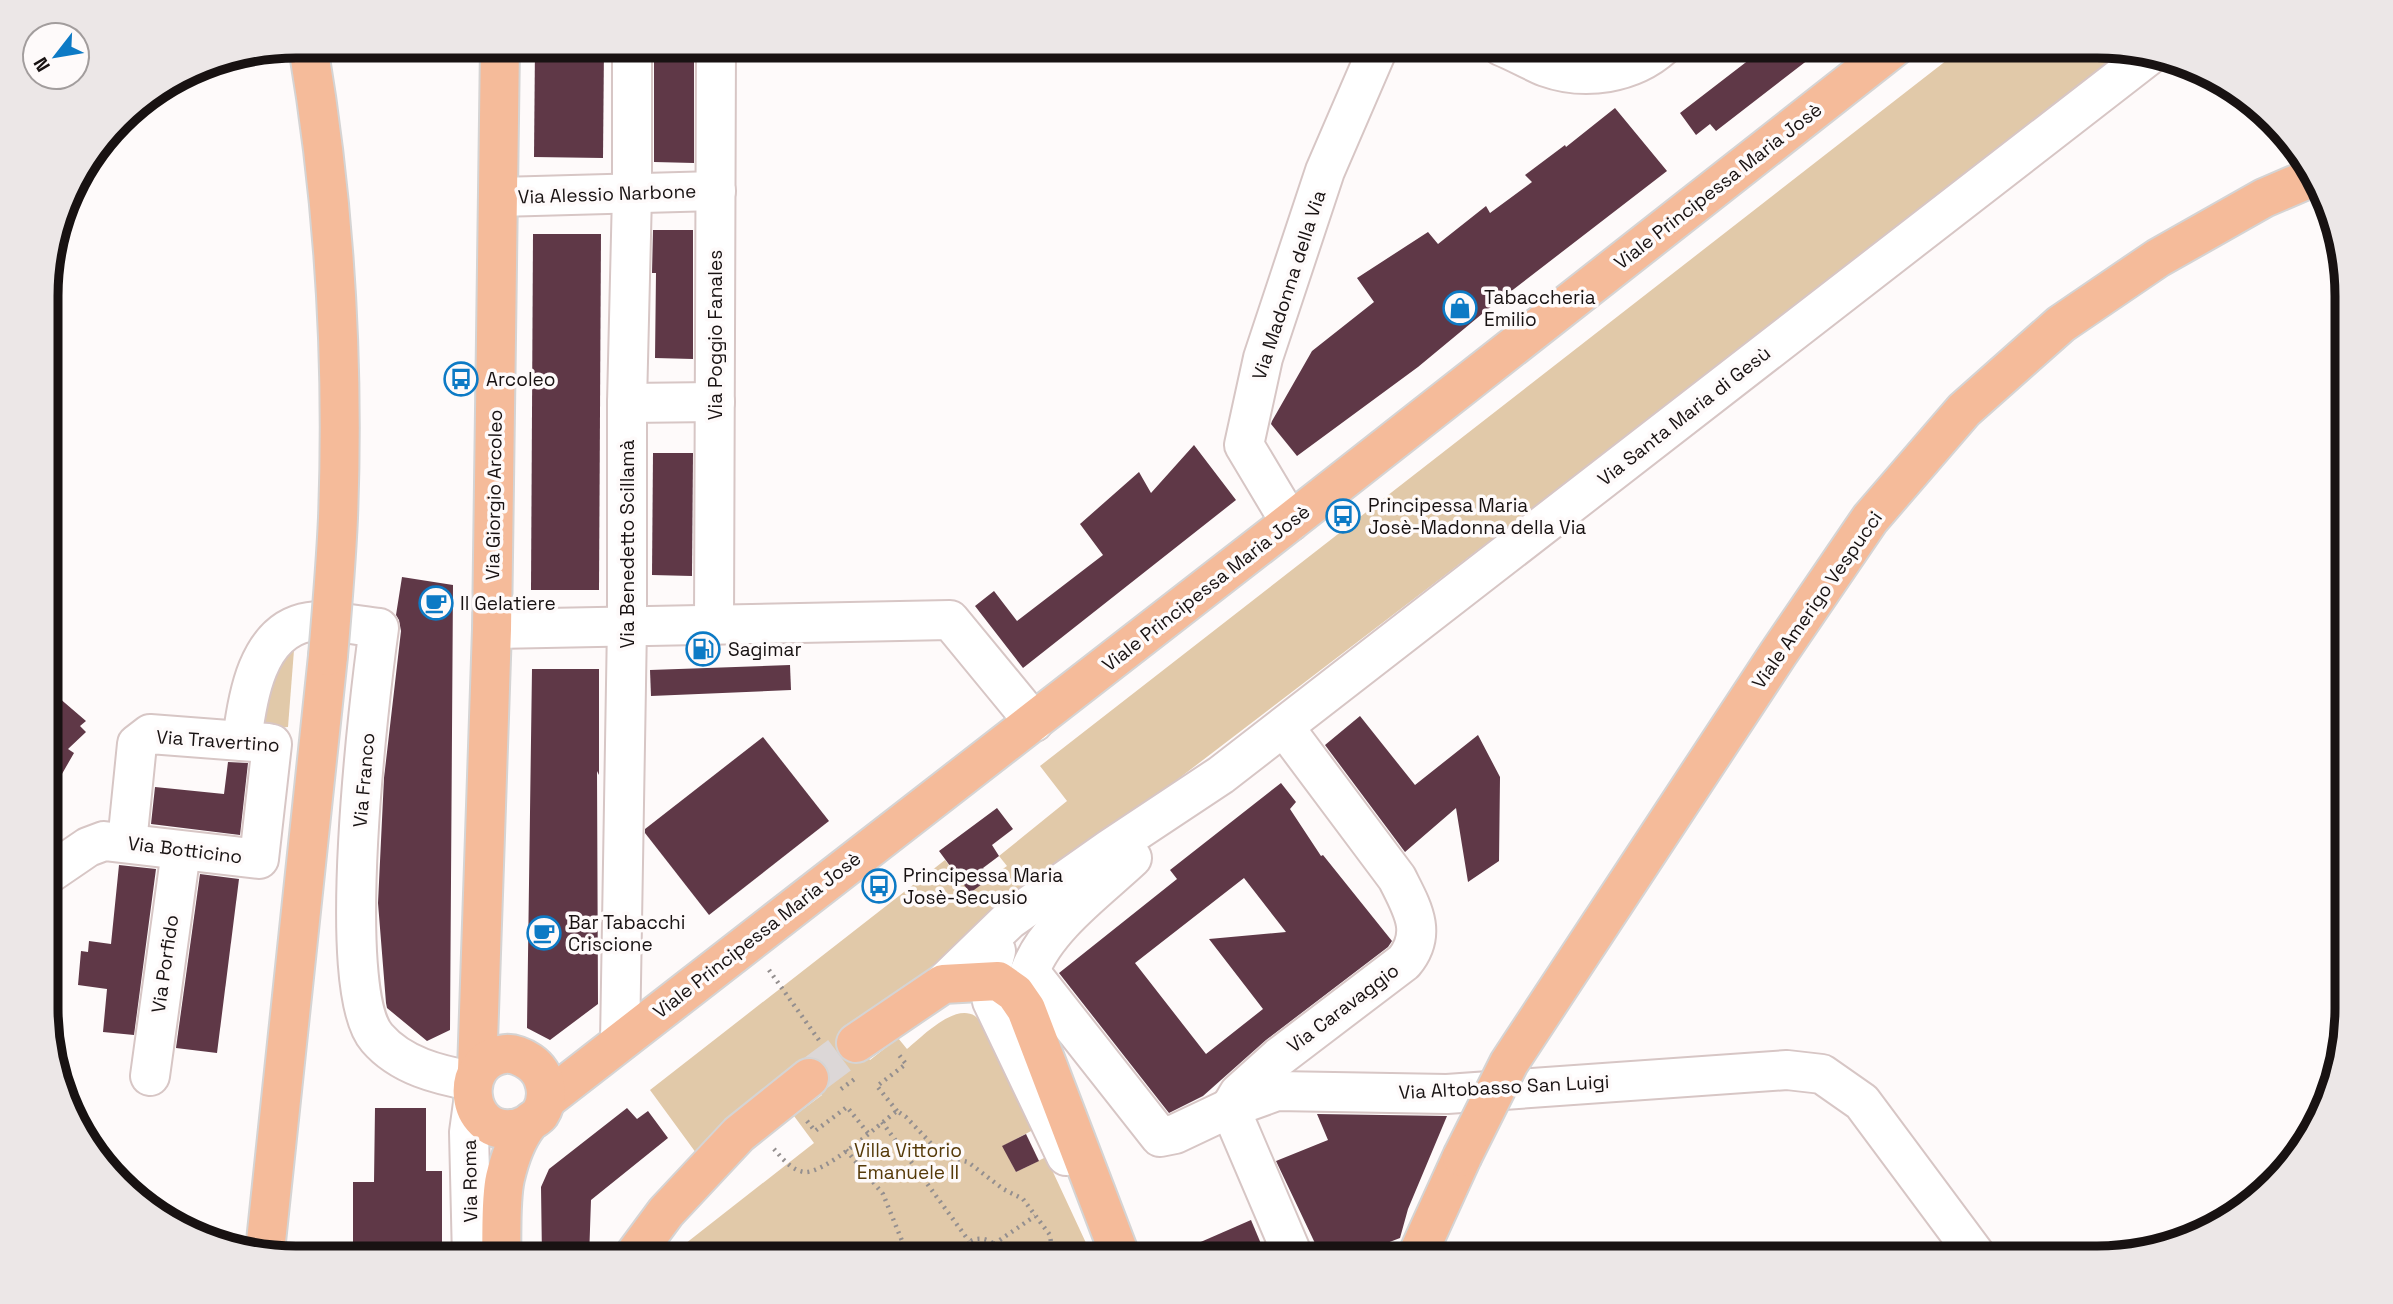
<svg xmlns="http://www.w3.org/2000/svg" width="2393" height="1304" font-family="'Space Grotesk',sans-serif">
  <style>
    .green { fill: #e1c9a9 }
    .building { fill: #5f3847; fill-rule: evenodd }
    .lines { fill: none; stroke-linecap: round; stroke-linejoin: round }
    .major-tunnel { stroke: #dcd7d7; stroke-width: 38; stroke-dasharray: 38 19; stroke-linecap: butt }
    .minor-casing { stroke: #d7c6c5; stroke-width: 42 }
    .major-casing { stroke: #d5d4d4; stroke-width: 42 }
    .path { stroke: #948f8f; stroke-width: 4.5; stroke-dasharray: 2 5; stroke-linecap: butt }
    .minor { stroke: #fff; stroke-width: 38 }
    .major { stroke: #f5bb9a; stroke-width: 38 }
    .major-bridge-casing { stroke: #d5d4d4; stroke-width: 42; stroke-linecap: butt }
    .major-bridge { stroke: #f5bb9a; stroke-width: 38 }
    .labels { text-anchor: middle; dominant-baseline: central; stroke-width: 7; stroke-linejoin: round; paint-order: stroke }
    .street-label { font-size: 19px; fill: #181212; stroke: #fefafa }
    .poi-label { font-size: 19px; fill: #181212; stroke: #fefafa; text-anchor: start }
    .park-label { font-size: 19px; fill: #553908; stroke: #fefafa }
    .rim { fill: none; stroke: #181212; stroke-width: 9 }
  </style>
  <rect width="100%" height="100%" fill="#fefafa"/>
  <g class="green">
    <path d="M 1965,46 L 2098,46 L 2129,53 L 848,1031 L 870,1060 L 898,1038 L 907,1049 C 922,1037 954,1003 975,1016 C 979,1019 983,1026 986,1029 L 1033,1130 L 1003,1146 L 1016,1172 L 1046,1157 L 1093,1258 L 667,1258 L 814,1143 L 794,1116 L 822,1095 L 802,1069 L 699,1157 L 650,1090 L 945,860 L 970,892 L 1007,866 L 999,856 L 1067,801 L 1040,766 Z"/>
    <path d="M 294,650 L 288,727 C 273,728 267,726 258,715 L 283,652 Z"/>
  </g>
  <g class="building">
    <path d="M 535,46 L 604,46 L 603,158 L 534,157 Z"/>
    <path d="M 654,46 L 694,46 L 694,163 L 654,162 Z"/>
    <path d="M 1767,46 L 1826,46 L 1716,131 L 1710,124 L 1696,135 L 1680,113 Z"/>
    <path d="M 1615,108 L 1667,171 L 1488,309 L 1418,367 L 1297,456 L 1271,424 L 1272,421 L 1312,351 L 1374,302 L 1357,278 L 1428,232 L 1438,244 L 1486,206 L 1490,213 L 1532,182 L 1525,175 L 1565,145 L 1566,147 Z"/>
    <path d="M 653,230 L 693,230 L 693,359 L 655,358 L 656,273 L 652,273 Z"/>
    <path d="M 533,234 L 601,234 L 599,590 L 531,590 Z"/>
    <path d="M 1194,445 L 1236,500 L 1023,668 L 975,606 L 994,591 L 1017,621 L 1103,555 L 1080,524 L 1139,472 L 1151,493 Z"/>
    <path d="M 653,453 L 693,453 L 692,576 L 652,575 Z"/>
    <path d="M 402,577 L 453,585 L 450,1030 L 427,1041 L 387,1008 L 386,1003 L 378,903 L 384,778 L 401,631 L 399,620 L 396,615 Z"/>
    <path d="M 790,665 L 791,690 L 651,696 L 650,670 Z"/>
    <path d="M 532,669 L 599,669 L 599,775 L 597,771 L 598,1004 L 550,1040 L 527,1028 Z"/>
    <path d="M 58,697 L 86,721 L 80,726 L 86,732 L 68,749 L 74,753 L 47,800 L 47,736 L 53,740 L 47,732 L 47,708 Z"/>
    <path d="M 1360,716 L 1415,785 L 1478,735 L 1500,777 L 1499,861 L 1468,882 L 1456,808 L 1405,852 L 1325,745 Z"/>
    <path d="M 763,737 L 829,821 L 709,915 L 645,833 L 645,829 Z"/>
    <path d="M 228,762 L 248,763 L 240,835 L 151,824 L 155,787 L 224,794 Z"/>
    <path d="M 1281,783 L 1296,802 L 1290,809 L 1321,856 L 1323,855 L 1392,941 L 1388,947 L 1266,1040 L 1203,1096 L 1169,1113 L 1059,973 L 1177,879 L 1170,870 ZM 1244,878 L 1286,932 L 1209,939 L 1263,1009 L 1206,1054 L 1135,963 Z"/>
    <path d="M 997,808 L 1013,829 L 992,845 L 999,856 L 983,868 L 990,878 L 970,893 L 939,851 Z"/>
    <path d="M 119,865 L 156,869 L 134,1035 L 103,1032 L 107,989 L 78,985 L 81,951 L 88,952 L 89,941 L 111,944 Z"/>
    <path d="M 200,874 L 239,879 L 217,1053 L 176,1048 Z"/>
    <path d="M 375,1108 L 426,1108 L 426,1171 L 442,1171 L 442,1242 L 409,1242 L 409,1258 L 353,1258 L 353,1182 L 374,1182 Z"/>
    <path d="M 627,1108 L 637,1119 L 648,1111 L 668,1138 L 591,1200 L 589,1258 L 542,1258 L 541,1187 L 549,1169 Z"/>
    <path d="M 1317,1114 L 1447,1116 L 1408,1209 L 1400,1238 L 1348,1258 L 1322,1258 L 1276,1161 L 1328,1140 Z"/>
    <path d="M 1026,1134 L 1039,1161 L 1016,1172 L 1002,1146 Z"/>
    <path d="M 1251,1220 L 1267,1258 L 1164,1258 Z"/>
  </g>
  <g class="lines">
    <path class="major-tunnel" d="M 809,1078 L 856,1043"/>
    <defs>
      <g id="minor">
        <path d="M 1501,46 C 1516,52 1531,61 1546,67 C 1585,81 1632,74 1663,46"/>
        <path d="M 499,197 L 716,191"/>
        <path d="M 627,403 L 715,402"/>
        <path d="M 1290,522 L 1244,445 L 1263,358 L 1325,171 L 1379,46"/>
        <path d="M 714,624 L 716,46"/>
        <path d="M 492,629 L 950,620 L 1034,722"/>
        <path d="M 1284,727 L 1397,878 C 1412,908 1428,933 1404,962 L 1279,1057 L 1239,1093 L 1230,1108 L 1294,1258"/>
        <path d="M 242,741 C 247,699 257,630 309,622 C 326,619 360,626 379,628 C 369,699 334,990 377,1038 C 401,1066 439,1075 472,1081"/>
        <path d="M 127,843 L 137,744 L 150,734 L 268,743"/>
        <path d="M 47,875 L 88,847 L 104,841 L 259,859 L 272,744"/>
        <path d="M 996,951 L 988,982 L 992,1001 L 1066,1156"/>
        <path d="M 1030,972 L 1160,1137 L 1175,1134 L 1230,1108 L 1277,1091 L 1447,1094 L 1787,1070 L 1822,1074 L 1862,1102 L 1978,1258"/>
        <path d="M 943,984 L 1009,920 L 1111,848 L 1221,775 L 2147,57"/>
        <path d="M 1027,998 C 1028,990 1028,979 1030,971 C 1046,927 1099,889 1132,858"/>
        <path d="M 620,1042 L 627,625 L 627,403 L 632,194 L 632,46"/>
        <path d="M 150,1076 L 181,851"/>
        <path d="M 472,1258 L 469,1132 L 473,1103"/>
      </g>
      <g id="major">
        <path d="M 856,1043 L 943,984 L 998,981 L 1015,993 L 1026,1009 L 1121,1258"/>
        <path d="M 477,1071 L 492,629 L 500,46"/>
        <path d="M 546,1100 L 1290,522 L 1896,46"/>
        <path d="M 265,1251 L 328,656"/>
        <path d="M 501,1258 C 502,1235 500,1200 505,1178 C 509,1161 517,1138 528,1124 C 531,1120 537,1118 540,1114 C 551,1097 546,1073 530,1062 C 523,1057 513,1053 505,1054 C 457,1060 465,1134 512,1129 C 517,1129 523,1126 528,1124"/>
        <path d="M 632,1258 L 666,1212 L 739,1134 L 809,1078"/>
        <path d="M 1416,1258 L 1462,1157"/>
      </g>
    </defs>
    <use href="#minor" class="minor-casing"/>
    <use href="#major" class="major-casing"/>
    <g class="path">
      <path d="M 769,970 L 821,1043"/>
      <path d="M 841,1089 L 856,1078"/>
      <path d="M 897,1111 L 877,1086 L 906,1064 L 899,1055"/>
      <path d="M 807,1121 L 815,1131 L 847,1107 L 868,1133"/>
      <path d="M 882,1122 L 969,1241"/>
      <path d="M 774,1149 C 782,1158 791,1170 804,1172 C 825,1174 878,1125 897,1111 L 906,1117 L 943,1156 L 968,1162 L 1003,1189 L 1023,1199 L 1050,1235 L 1053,1258"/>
      <path d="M 846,1150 L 883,1194 L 909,1258"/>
      <path d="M 994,1244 L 1035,1216"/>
      <path d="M 960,1258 C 962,1240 980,1233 994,1244 L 1000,1258"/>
    </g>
    <use href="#minor" class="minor"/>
    <use href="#major" class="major"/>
    <defs>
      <g id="major-bridge">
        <path d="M 308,46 C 334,200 344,361 338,518 C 336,564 332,610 328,656"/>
        <path d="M 1462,1157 L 1509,1063 L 1778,654 L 1870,519 L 1964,410 L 2061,324 L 2158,258 L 2264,198 L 2313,177"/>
      </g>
    </defs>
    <use href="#major-bridge" class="major-bridge-casing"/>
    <use href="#major-bridge" class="major-bridge"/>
  </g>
  <defs>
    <symbol id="shop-ring" viewBox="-11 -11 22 22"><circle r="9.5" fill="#fefafa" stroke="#0d7ac5" stroke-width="1.5"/><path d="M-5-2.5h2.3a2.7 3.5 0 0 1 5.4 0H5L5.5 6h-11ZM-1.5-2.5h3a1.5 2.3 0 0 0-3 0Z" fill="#0d7ac5"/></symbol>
    <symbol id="bus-ring" viewBox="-11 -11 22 22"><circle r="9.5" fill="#fefafa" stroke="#0d7ac5" stroke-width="1.5"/><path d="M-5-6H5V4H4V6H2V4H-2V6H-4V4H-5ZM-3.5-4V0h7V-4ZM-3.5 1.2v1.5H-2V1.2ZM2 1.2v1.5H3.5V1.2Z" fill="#0d7ac5"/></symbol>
    <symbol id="cafe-ring" viewBox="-11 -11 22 22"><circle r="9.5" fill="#fefafa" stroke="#0d7ac5" stroke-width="1.5"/><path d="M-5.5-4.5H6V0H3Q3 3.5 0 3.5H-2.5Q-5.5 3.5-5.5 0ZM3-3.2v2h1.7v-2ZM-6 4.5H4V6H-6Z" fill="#0d7ac5"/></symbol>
    <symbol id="fuel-ring" viewBox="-11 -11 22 22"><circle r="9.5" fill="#fefafa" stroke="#0d7ac5" stroke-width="1.5"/><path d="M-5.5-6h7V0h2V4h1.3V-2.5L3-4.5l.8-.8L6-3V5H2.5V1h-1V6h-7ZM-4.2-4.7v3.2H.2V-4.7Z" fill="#0d7ac5"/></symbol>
  </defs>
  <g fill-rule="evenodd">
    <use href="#shop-ring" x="1441" y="289" width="38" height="38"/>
    <use href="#bus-ring" x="442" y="360" width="38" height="38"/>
    <use href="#bus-ring" x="1324" y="497" width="38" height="38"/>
    <use href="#cafe-ring" x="417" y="584" width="38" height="38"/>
    <use href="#fuel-ring" x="684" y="630" width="38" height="38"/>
    <use href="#bus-ring" x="860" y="867" width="38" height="38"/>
    <use href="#cafe-ring" x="525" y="914" width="38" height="38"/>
  </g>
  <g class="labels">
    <g class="street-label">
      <text transform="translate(1718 186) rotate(-38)">Viale Principessa Maria Josè</text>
      <text transform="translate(607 194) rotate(-2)">Via Alessio Narbone</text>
      <text transform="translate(1289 285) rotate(-72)">Via Madonna della Via</text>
      <text transform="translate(715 335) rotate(-90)">Via Poggio Fanales</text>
      <text transform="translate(1684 416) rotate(-38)">Via Santa Maria di Gesù</text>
      <text transform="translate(494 495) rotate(-89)">Via Giorgio Arcoleo</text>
      <text transform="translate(627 544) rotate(-90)">Via Benedetto Scillamà</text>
      <text transform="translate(1206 588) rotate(-38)">Viale Principessa Maria Josè</text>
      <text transform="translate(1817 600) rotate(-55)">Viale Amerigo Vespucci</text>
      <text transform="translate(218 741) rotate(4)">Via Travertino</text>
      <text transform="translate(364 780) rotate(-85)">Via Franco</text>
      <text transform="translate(185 850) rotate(7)">Via Botticino</text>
      <text transform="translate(757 935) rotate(-38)">Viale Principessa Maria Josè</text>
      <text transform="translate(165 964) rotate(-82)">Via Porfido</text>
      <text transform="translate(1343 1008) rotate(-37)">Via Caravaggio</text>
      <text transform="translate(1504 1087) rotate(-3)">Via Altobasso San Luigi</text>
      <text transform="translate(470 1181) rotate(-91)">Via Roma</text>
    </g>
    <g class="poi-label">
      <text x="1484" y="297">Tabaccheria<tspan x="1484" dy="22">Emilio</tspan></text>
      <text x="486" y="379">Arcoleo</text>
      <text x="1368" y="505">Principessa Maria<tspan x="1368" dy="22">Josè-Madonna della Via</tspan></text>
      <text x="460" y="603">Il Gelatiere</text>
      <text x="728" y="649">Sagimar</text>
      <text x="903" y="875">Principessa Maria<tspan x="903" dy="22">Josè-Secusio</tspan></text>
      <text x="568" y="922">Bar Tabacchi<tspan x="568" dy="22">Criscione</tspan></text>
    </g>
    <g class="park-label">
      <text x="908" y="1150">Villa Vittorio<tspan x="908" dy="22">Emanuele II</tspan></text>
    </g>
  </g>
  <path d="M0 0H2393V1304H0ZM296 58H2097A238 238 0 0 1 2335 296V1008A238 238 0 0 1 2097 1246H296A238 238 0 0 1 58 1008V296A238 238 0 0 1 296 58Z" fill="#ece7e7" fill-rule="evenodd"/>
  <path class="rim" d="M296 58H2097A238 238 0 0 1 2335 296V1008A238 238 0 0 1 2097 1246H296A238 238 0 0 1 58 1008V296A238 238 0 0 1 296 58Z"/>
  <g transform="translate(56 56) rotate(239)"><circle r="33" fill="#fefafa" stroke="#a29d9d" stroke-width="2"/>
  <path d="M0-5L12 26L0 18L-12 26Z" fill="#0d7ac5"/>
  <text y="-10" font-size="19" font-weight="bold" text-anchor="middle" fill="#181212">N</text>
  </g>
</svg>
